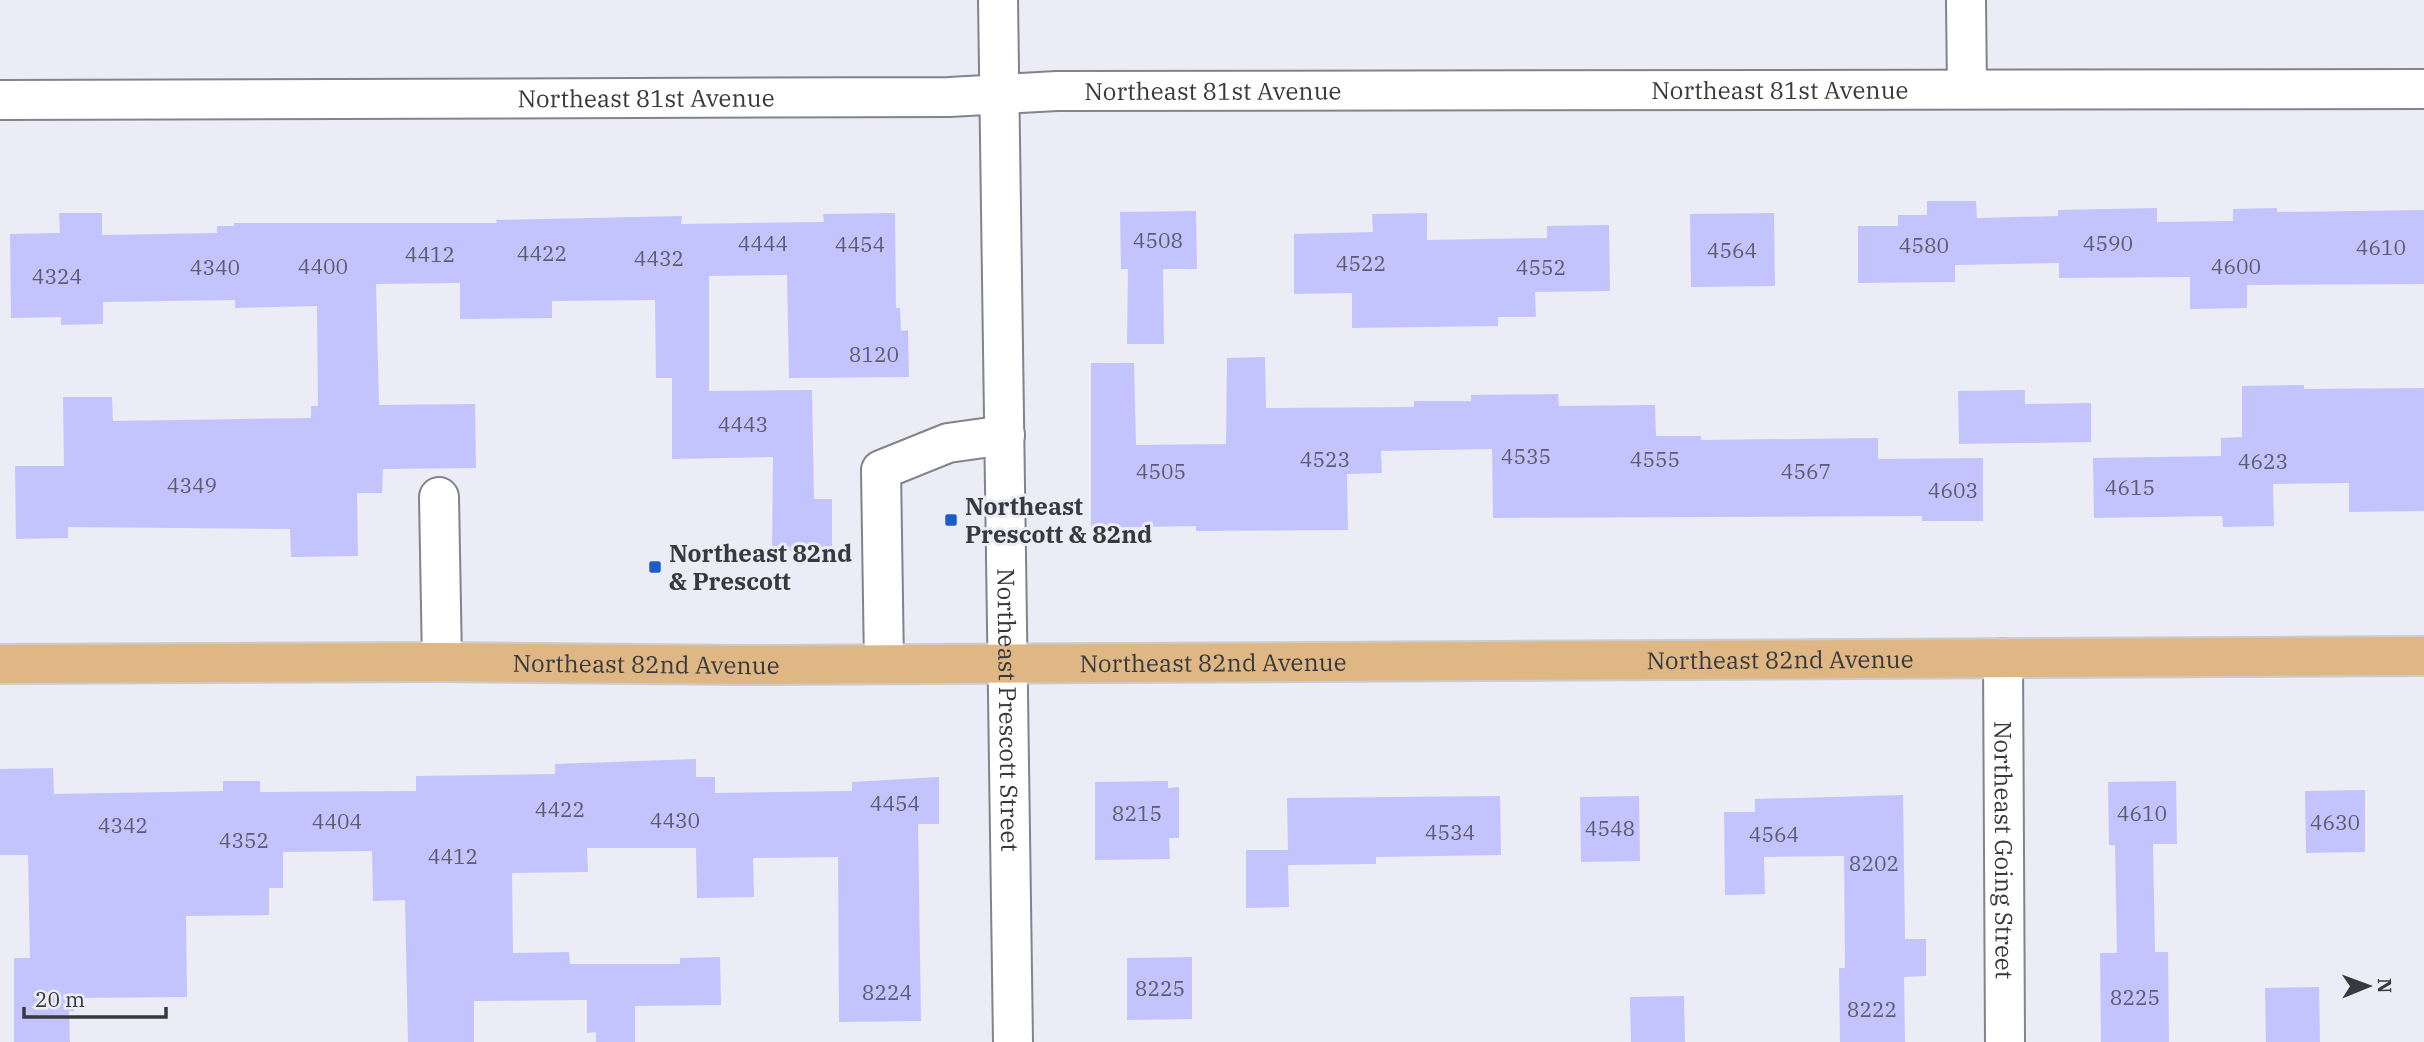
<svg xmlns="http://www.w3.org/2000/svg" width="2424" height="1042" font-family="'IBM Plex Serif',serif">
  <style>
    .building { fill: #c3c4fd }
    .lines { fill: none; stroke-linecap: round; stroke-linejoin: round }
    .minor-casing { stroke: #82838c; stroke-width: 42 }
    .major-casing { stroke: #cbcccd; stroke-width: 42 }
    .minor { stroke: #fff; stroke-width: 38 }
    .major { stroke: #deb785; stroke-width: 38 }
    .poi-dot { fill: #1b5cc8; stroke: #ebecf6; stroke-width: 2.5 }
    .labels { text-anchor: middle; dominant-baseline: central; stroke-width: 6; stroke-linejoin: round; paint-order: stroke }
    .number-label { font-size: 21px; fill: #5b5c6d }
    .street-label { font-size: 24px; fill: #38393d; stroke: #ebecf6 }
    .poi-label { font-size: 24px; font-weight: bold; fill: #38393d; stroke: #ebecf6; text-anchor: start }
  </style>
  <rect width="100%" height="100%" fill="#ebecf6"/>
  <g class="building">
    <path d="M 1927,201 L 1976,201 L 1977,218 L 2058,216 L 2058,210 L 2157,208 L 2157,222 L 2233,221 L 2233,209 L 2277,208 L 2277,212 L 2424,210 L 2424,284 L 2247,285 L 2247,308 L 2190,309 L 2190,277 L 2059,278 L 2059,263 L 1955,265 L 1955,282 L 1858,283 L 1858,226 L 1898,226 L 1898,215 L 1927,215 Z"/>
    <path d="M 1196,211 L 1197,269 L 1163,269 L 1164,344 L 1127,344 L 1128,269 L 1121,269 L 1120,212 Z"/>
    <path d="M 59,213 L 102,213 L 102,235 L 217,233 L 217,226 L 234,226 L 234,223 L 497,223 L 496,220 L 682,216 L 681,224 L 824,222 L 823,214 L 895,213 L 896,308 L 900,308 L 901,331 L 908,330 L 909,377 L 789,378 L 787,275 L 709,276 L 709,391 L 812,390 L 814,499 L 832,499 L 832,551 L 772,551 L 773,457 L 672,459 L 672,378 L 656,378 L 655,300 L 552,301 L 552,318 L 460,319 L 460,283 L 376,284 L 379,405 L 475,404 L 476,468 L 383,469 L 382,493 L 357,493 L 358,556 L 291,557 L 290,529 L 68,527 L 68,538 L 16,539 L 15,466 L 64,466 L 63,397 L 112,397 L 113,421 L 311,418 L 311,406 L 318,406 L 317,306 L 235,308 L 235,300 L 103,302 L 103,324 L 61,325 L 61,317 L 11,318 L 10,234 L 60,233 Z"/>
    <path d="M 1427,213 L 1427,240 L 1547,238 L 1547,226 L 1609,225 L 1610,291 L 1535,292 L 1536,317 L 1498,317 L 1498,326 L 1352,328 L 1352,293 L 1294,294 L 1294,234 L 1373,232 L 1372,214 Z"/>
    <path d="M 1774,213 L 1775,286 L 1691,287 L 1690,214 Z"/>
    <path d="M 1265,357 L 1266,408 L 1414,407 L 1414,401 L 1471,401 L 1471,395 L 1558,394 L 1559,406 L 1655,405 L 1656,436 L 1701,436 L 1701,440 L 1878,438 L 1878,459 L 1983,458 L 1983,521 L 1922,521 L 1922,516 L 1493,518 L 1492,449 L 1381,451 L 1382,473 L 1347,474 L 1348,530 L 1196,531 L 1196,526 L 1091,528 L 1091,363 L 1134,363 L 1136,445 L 1226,444 L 1227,358 Z"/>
    <path d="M 2304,385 L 2304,389 L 2424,388 L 2424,511 L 2349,512 L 2349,483 L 2273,484 L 2274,526 L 2223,527 L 2222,516 L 2094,518 L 2093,458 L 2221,456 L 2221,438 L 2242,437 L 2242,386 Z"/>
    <path d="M 2025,390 L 2025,404 L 2091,403 L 2091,442 L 1959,444 L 1958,391 Z"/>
    <path d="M 696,759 L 696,777 L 715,777 L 715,793 L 852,791 L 852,782 L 939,777 L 939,824 L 918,824 L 921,1021 L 839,1022 L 838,857 L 753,858 L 754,897 L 697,898 L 696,848 L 587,848 L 588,872 L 512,873 L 513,953 L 569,952 L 570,964 L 680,964 L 680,958 L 720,957 L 721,1005 L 635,1006 L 635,1042 L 596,1042 L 596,1032 L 587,1033 L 587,1000 L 474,1001 L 474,1042 L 408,1042 L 405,900 L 373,901 L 372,851 L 283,852 L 283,888 L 269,888 L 269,915 L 186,916 L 187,997 L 74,998 L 74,1011 L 69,1011 L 70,1042 L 14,1042 L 14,958 L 30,958 L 28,855 L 0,855 L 0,769 L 53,768 L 54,794 L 223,791 L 223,781 L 260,781 L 260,792 L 416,791 L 416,776 L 555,774 L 555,764 Z"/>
    <path d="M 1168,781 L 1168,788 L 1179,787 L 1179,838 L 1169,838 L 1170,859 L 1095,860 L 1095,782 Z"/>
    <path d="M 2176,781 L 2177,844 L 2153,844 L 2155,952 L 2168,952 L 2169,1042 L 2101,1042 L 2100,953 L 2117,953 L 2115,845 L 2109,845 L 2108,782 Z"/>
    <path d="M 2365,790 L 2365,852 L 2306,853 L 2305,791 Z"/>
    <path d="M 1903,795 L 1905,939 L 1926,939 L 1926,976 L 1904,977 L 1905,1042 L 1840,1042 L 1839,968 L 1845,968 L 1844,856 L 1764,857 L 1765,894 L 1725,895 L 1724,812 L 1755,812 L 1755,799 Z"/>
    <path d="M 1500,796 L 1501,855 L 1376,857 L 1376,864 L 1288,865 L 1289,907 L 1246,908 L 1246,850 L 1288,850 L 1287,798 Z"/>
    <path d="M 1639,796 L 1640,861 L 1581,862 L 1580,797 Z"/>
    <path d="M 1192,957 L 1192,1019 L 1127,1020 L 1127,958 Z"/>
    <path d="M 2319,987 L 2320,1042 L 2266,1042 L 2265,988 Z"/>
    <path d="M 1684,996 L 1685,1042 L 1631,1042 L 1630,997 Z"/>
  </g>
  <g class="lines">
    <defs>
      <g id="minor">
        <path id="s1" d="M 998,0 L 1013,1042"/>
        <path d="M 1966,0 L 1967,89"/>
        <path id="s2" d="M 0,100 L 949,97 L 1057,91 L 2424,89"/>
        <path d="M 439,497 L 442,662"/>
        <path id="s3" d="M 2003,658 L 2005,1042"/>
        <path d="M 884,664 L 881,470 L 948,443 L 1005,435"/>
      </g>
      <g id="major">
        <path id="s4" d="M 0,664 L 442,662 L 745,665 L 2424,656"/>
      </g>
    </defs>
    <use href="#minor" class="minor-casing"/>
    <use href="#major" class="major-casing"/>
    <use href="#minor" class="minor"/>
    <use href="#major" class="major"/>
  </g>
  <g class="poi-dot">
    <rect x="944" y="513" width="14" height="14" rx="3.5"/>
    <rect x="648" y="560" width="14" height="14" rx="3.5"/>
  </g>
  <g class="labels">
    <g class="number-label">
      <text x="1158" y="240">4508</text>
      <text x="763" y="243">4444</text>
      <text x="2108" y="243">4590</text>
      <text x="860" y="244">4454</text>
      <text x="1924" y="245">4580</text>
      <text x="2381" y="247">4610</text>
      <text x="1732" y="250">4564</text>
      <text x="542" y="253">4422</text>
      <text x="430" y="254">4412</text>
      <text x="659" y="258">4432</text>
      <text x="1361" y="263">4522</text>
      <text x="323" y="266">4400</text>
      <text x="2236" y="266">4600</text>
      <text x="215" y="267">4340</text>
      <text x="1541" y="267">4552</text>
      <text x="57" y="276">4324</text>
      <text x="874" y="354">8120</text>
      <text x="743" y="424">4443</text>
      <text x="1526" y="456">4535</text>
      <text x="1325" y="459">4523</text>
      <text x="1655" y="459">4555</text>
      <text x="2263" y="461">4623</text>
      <text x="1161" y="471">4505</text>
      <text x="1806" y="471">4567</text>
      <text x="192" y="485">4349</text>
      <text x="2130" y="487">4615</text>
      <text x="1953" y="490">4603</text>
      <text x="895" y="803">4454</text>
      <text x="560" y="809">4422</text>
      <text x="1137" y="813">8215</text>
      <text x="2142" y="813">4610</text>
      <text x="675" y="820">4430</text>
      <text x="337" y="821">4404</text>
      <text x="2335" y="822">4630</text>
      <text x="123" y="825">4342</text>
      <text x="1610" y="828">4548</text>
      <text x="1450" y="832">4534</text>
      <text x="1774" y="834">4564</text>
      <text x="244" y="840">4352</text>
      <text x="453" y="856">4412</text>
      <text x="1874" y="863">8202</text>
      <text x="1160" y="988">8225</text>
      <text x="887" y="992">8224</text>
      <text x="2135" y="997">8225</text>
      <text x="1872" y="1009">8222</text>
    </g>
    <g class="street-label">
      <text stroke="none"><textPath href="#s2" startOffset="1780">Northeast 81st Avenue</textPath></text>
      <text stroke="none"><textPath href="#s2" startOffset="1213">Northeast 81st Avenue</textPath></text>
      <text stroke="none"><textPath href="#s2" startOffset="646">Northeast 81st Avenue</textPath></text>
      <text stroke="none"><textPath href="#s4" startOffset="1780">Northeast 82nd Avenue</textPath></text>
      <text stroke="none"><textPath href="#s4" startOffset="1213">Northeast 82nd Avenue</textPath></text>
      <text stroke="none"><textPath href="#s4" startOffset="646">Northeast 82nd Avenue</textPath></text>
      <text stroke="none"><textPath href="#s1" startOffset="710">Northeast Prescott Street</textPath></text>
      <text stroke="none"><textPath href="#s3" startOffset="192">Northeast Going Street</textPath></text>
    </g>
    <g class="poi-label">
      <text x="965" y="506">Northeast<tspan x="965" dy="28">Prescott &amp; 82nd</tspan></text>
      <text x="669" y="553">Northeast 82nd<tspan x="669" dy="28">&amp; Prescott</tspan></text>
    </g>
  </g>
  <g transform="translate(2368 986) rotate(89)" stroke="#ebecf6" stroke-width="5" paint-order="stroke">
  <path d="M0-5L12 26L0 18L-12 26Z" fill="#38393d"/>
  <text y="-10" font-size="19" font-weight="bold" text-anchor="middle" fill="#38393d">N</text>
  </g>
  <path d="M24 1007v10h142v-10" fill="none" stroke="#38393d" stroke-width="3.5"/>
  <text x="35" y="1007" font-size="21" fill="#38393d" stroke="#ebecf6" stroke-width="5" paint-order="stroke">20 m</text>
</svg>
